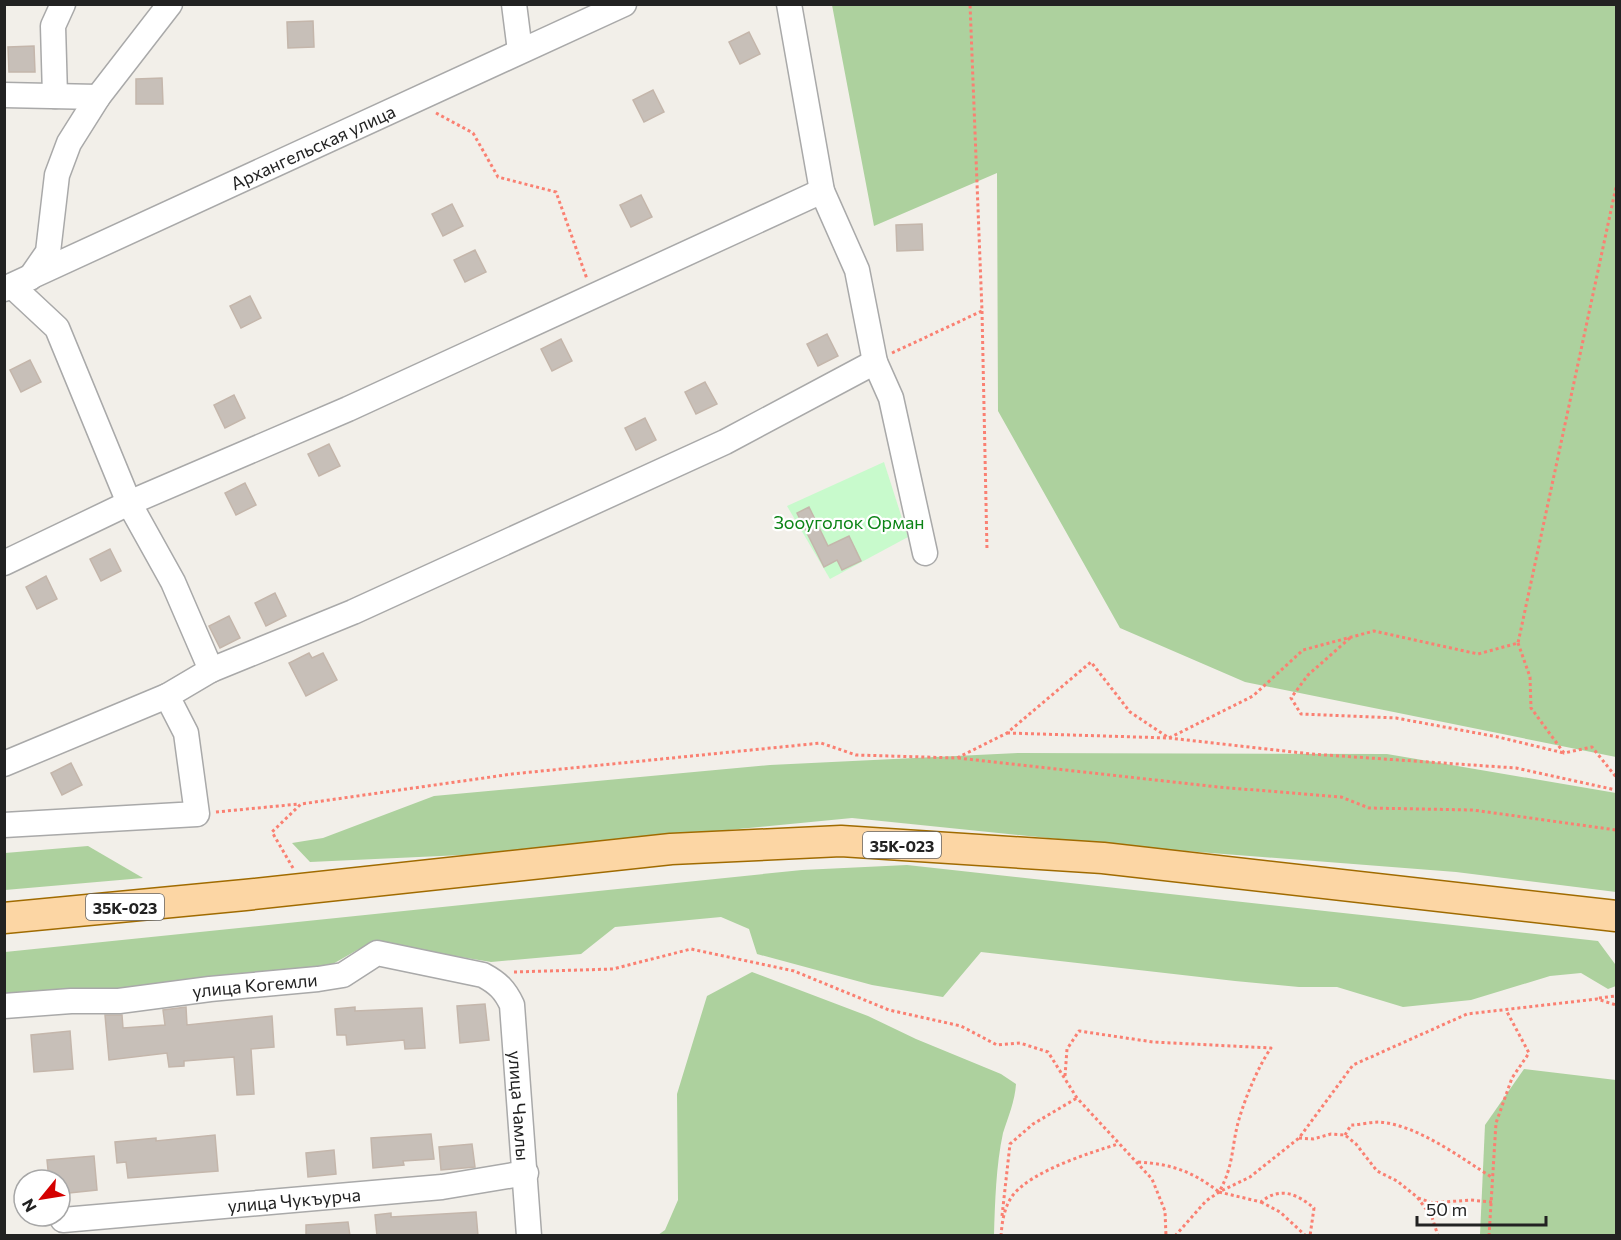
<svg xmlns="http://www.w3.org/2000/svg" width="1621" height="1240" font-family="Commissioner,sans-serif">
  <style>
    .forest { fill: #add19e }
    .park { fill: #c8facc }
    .building { fill: #c7bfb8; stroke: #c4b6ab; stroke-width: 1.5 }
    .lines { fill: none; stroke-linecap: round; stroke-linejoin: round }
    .minor-casing { stroke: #a9a9a9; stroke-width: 27 }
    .major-casing { stroke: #a06b00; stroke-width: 33 }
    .path { stroke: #fa8072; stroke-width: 3; stroke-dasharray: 3 3; stroke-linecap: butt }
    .minor { stroke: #fff; stroke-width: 24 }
    .major { stroke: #fcd6a4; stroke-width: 30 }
    .labels { text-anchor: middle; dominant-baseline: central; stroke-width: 4.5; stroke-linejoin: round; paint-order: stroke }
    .shield { fill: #fff; stroke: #646464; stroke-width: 1.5 }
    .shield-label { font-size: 16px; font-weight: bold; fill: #222 }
    .street-label { font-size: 18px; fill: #222; stroke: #fff }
    .park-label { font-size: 18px; fill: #0c8416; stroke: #fff }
  </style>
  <rect width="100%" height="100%" fill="#f2efe9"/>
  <g class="forest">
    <path d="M 832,5 L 1616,5 L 1616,757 L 1245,682 L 1120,628 L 998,411 L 997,173 L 874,226 Z"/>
    <path d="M 1018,753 L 1387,754 L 1616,793 L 1616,892 L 1456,872 L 1147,848 L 852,818 L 484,854 L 310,862 L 292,843 L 323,838 L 434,796 L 770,765 Z"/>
    <path d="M 88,846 L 143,878 L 5,890 L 5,853 Z"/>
    <path d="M 907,865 L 1598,941 L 1615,964 L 1616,986 L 1608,989 L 1581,973 L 1550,976 L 1471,1000 L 1403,1007 L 1337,987 L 1299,987 L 1235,981 L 981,952 L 943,997 L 872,985 L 757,954 L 749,929 L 721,917 L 615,927 L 581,954 L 491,962 L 388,945 L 359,949 L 331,965 L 118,995 L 5,998 L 5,952 L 802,870 Z"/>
    <path d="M 752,972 L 868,1016 L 916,1039 L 1001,1074 L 1016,1084 C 1015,1101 1008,1117 1003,1133 C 996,1165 995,1203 994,1235 L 658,1235 L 665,1230 L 678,1200 L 677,1094 L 707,996 Z"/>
    <path d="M 1524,1069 L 1616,1080 L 1616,1235 L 1480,1235 L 1485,1125 Z"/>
  </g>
  <path class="park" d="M 884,462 L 908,537 L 830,579 L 787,506 Z"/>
  <g class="building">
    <path d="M 313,21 L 314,47 L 288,48 L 287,22 Z"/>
    <path d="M 749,32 L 760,54 L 740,64 L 729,42 Z"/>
    <path d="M 34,46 L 35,72 L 9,72 L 8,47 Z"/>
    <path d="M 162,78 L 163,104 L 136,104 L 136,79 Z"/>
    <path d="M 653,90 L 664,112 L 644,122 L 633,100 Z"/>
    <path d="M 641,195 L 652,217 L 631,227 L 620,205 Z"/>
    <path d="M 452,204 L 463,226 L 443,236 L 432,214 Z"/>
    <path d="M 922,224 L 923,250 L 897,251 L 896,225 Z"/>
    <path d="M 475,250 L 486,272 L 465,282 L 454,260 Z"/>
    <path d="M 250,296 L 261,318 L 241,328 L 230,306 Z"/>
    <path d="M 827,334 L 838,356 L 818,366 L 807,344 Z"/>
    <path d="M 561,339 L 572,361 L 552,371 L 541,349 Z"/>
    <path d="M 30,360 L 41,382 L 21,392 L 10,370 Z"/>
    <path d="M 705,382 L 717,404 L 696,414 L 685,392 Z"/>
    <path d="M 234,395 L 245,418 L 225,428 L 214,405 Z"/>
    <path d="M 645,418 L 656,440 L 636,450 L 625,428 Z"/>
    <path d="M 329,444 L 340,466 L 319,476 L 308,454 Z"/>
    <path d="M 245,483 L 256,505 L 236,515 L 225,493 Z"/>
    <path d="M 809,507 L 828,546 L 849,536 L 861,561 L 842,570 L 837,560 L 824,567 L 797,513 Z"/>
    <path d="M 110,549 L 121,571 L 101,581 L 90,559 Z"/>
    <path d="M 46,576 L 57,599 L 37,609 L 26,587 Z"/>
    <path d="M 275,593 L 286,616 L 266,626 L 255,603 Z"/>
    <path d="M 229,616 L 240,638 L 220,648 L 209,626 Z"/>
    <path d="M 309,653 L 312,658 L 323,653 L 337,680 L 306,696 L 289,663 Z"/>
    <path d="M 71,763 L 82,785 L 62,795 L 51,773 Z"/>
    <path d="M 485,1004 L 489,1040 L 460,1043 L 457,1006 Z"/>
    <path d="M 186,1007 L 187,1025 L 272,1016 L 274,1047 L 251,1049 L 254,1094 L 237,1095 L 234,1057 L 184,1061 L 184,1066 L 169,1067 L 167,1053 L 109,1060 L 105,1015 L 122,1015 L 123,1028 L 165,1025 L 163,1010 Z"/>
    <path d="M 355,1007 L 355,1011 L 422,1008 L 425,1048 L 405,1049 L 404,1040 L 347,1045 L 346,1035 L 337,1035 L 335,1009 Z"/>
    <path d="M 70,1031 L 73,1069 L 34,1072 L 31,1035 Z"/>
    <path d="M 431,1134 L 434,1159 L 403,1161 L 404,1165 L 373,1168 L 371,1138 Z"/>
    <path d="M 215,1135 L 218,1171 L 128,1178 L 126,1162 L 117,1163 L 115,1142 L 156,1138 L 156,1141 Z"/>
    <path d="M 472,1144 L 475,1167 L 441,1170 L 439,1147 Z"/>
    <path d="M 334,1150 L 336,1174 L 308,1177 L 306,1153 Z"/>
    <path d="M 94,1156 L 97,1190 L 60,1194 L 60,1180 L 49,1180 L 47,1160 Z"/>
    <path d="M 476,1212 L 478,1236 L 377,1236 L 375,1215 L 391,1213 L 391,1217 Z"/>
    <path d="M 348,1222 L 350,1236 L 306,1236 L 306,1225 Z"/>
  </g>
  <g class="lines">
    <defs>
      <g id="minor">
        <path d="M 514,4 L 520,51"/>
        <path d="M 789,4 L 822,191 L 857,270 L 875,362 L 891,398 L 925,553"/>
        <path d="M 4,95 L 98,97"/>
        <path d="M 55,96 L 53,26 L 63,4"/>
        <path d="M 30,278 L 48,252 L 57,175 L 69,143 L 98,97 L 170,4"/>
        <path d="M 12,286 L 57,328 L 129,503 L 173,582 L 211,670"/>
        <path id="s1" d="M 4,289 L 624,4"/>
        <path d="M 4,563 L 129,503 L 348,409 L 822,191"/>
        <path d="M 4,764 L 167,696"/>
        <path d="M 4,825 L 197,814 L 186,733 L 167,696 L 211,670 L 353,612 L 725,442 L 875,362"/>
        <path id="s2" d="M 4,1006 L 71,1001 L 119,1001 L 210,989 L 318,979 L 343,975 L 377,953 L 483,975 C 498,983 505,990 512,1005 L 529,1236"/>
        <path id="s3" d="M 63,1220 L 442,1187 L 526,1173"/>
      </g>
      <path id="major" d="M 4,918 L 245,895 L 671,849 L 841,841 L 1103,858 L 1616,916"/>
    </defs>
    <use href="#minor" class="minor-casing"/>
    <use href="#major" class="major-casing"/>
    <g class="path">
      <path d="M 436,113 L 473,133 L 498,177 L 556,192 L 587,279"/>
      <path d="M 982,311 L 987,551"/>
      <path d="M 892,353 L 982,311 L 970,4"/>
      <path d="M 1350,638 L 1308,675 L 1291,698 L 1301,714 L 1396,718 L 1498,737 L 1564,753"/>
      <path d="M 1518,643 L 1530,677 L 1531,708 L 1564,753 L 1592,747 L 1616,777"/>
      <path d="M 1007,733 L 1169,738 L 1311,754 L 1516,768 L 1616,790"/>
      <path d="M 958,758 L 1218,787 L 1341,797 L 1369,808 L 1473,810 L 1616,830"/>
      <path d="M 216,812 L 299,804"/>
      <path d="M 293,868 L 272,832 L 301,804 L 512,774 L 821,743 L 856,755 L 957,758 L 1007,733 L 1091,662 L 1130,712 L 1169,738 L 1253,696 L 1303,650 L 1374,631 L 1478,654 L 1518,643 L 1616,187"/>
      <path d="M 514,972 L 613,969 L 691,949 L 794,971 L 889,1010 L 961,1026 L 997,1045 L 1020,1043 L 1048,1052 L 1077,1098 L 1152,1179 L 1165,1211 L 1166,1236"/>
      <path d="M 1599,998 L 1616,996"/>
      <path d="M 1065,1076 L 1067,1049 L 1079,1031 L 1153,1042 L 1271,1048 C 1259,1065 1246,1096 1240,1116 C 1231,1144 1235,1164 1219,1192 L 1261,1202 C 1280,1186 1297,1194 1314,1208 L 1310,1236"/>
      <path d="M 1345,1135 L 1351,1125 C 1360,1125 1370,1122 1379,1122 C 1418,1125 1461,1158 1493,1178"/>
      <path d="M 1299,1138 L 1313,1139 L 1331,1134 L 1345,1135 L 1356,1144 L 1377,1171 L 1397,1181 L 1417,1197 L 1432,1217 L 1438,1236"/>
      <path d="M 1138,1162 C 1171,1164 1192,1171 1219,1192"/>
      <path d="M 1418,1198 L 1433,1203 L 1470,1200 L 1492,1202"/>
      <path d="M 1261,1202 L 1280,1212 L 1306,1236"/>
      <path d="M 1002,1216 L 1010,1144 L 1033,1124 L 1077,1098"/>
      <path d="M 1001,1236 C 1002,1222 1004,1207 1013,1195 C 1032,1171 1089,1153 1118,1144"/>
      <path d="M 1175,1236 L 1206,1201 L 1219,1192 L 1250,1177 L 1299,1138 L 1353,1065 L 1467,1014 L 1597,999 L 1616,1005"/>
      <path d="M 1489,1236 L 1496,1123 L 1512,1078 L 1529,1053 L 1506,1010"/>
    </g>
    <use href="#minor" class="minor"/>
    <use href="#major" class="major"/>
  </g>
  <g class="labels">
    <g class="shield">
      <rect x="863" y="832" width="78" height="26" rx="4.5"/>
      <rect x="86" y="894" width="78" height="26" rx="4.5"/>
    </g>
    <g class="shield-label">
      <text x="902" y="845">35К-023</text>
      <text x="125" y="907">35К-023</text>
    </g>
    <g class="street-label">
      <text stroke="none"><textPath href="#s1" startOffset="340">Архангельская улица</textPath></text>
      <text stroke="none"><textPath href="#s2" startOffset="252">улица Когемли</textPath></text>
      <text stroke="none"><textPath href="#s2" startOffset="633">улица Чамлы</textPath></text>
      <text stroke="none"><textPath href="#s3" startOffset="232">улица Чукъурча</textPath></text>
    </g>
    <g class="park-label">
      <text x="849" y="522">Зооуголок Орман</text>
    </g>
  </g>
  <rect width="1621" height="1240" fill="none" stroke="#222222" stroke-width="12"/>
  <g transform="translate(42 1198) rotate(240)"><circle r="28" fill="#ffffff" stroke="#a7a7a7" stroke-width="1.5"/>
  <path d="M0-4.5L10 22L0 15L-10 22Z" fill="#d40000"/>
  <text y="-9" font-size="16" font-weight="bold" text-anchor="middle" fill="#222222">N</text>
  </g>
  <path d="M1417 1216v9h129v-9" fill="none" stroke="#222222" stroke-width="3"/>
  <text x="1426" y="1216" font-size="18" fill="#222222" stroke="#ffffff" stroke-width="4.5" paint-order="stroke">50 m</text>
</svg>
